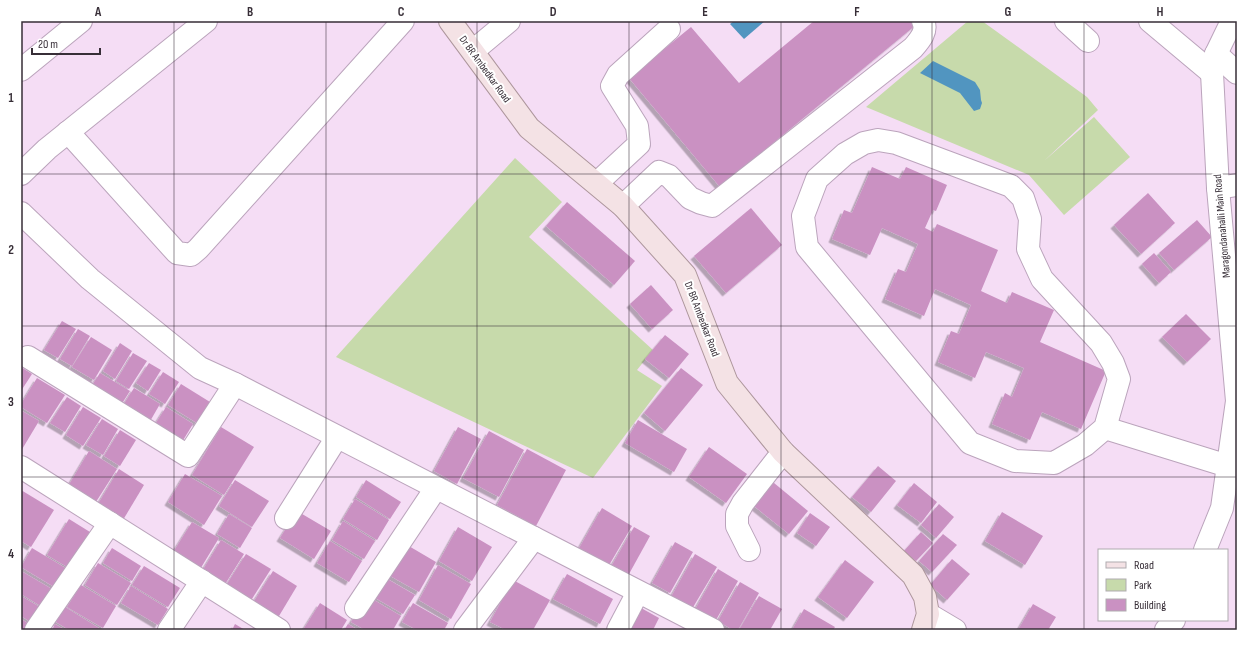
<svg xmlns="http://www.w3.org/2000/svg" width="1258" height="651" font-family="'Sofia Sans Condensed',sans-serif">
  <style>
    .green { fill: #c7daab }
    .water { fill: #5195c0 }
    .building { fill: #ca91c2; filter: url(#shadow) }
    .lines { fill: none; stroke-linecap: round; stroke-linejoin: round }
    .minor-casing { stroke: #bba4bc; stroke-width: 24 }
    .major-casing { stroke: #ad969c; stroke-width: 24 }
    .minor { stroke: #fff; stroke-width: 22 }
    .major { stroke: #f4e2e5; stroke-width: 22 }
    .grid { fill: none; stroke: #372e37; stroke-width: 1; stroke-opacity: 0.55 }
    .labels { text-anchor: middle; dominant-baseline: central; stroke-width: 4; stroke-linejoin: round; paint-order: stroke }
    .street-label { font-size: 11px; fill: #372e37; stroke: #fff }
    .neatline { fill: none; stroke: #372e37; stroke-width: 1.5 }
    .grid-label { font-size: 13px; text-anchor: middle; font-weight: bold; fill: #372e37 }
  </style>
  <defs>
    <filter id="shadow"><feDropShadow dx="-3.5" dy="3.5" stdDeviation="0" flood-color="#0004"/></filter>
  </defs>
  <rect width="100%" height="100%" fill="#f5ddf5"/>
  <g class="green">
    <path d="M 968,21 L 982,21 L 1087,97 L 1098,110 L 1044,161 L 1094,117 L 1130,157 L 1064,215 L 1029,175 L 866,107 Z"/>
    <path d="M 515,158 L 562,202 L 529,237 L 653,350 L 637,370 L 662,386 L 593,478 L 336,357 Z"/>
  </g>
  <g class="water">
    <path d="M 734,21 L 765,21 L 744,39 L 730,24 Z"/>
    <path d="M 933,61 L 975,82 L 980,90 L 981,100 L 982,103 L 980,109 L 974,111 L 960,93 L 920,73 Z"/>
  </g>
  <g class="building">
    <path d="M 814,21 L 915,21 L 917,24 L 720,187 L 629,78 L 691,27 L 739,83 Z"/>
    <path d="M 872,167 L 900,179 L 906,167 L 947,185 L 936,211 L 933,210 L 925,228 L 933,232 L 937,224 L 998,250 L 981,291 L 1007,303 L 1012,292 L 1054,310 L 1040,342 L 1106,371 L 1081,429 L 1042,412 L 1030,440 L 992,424 L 1005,393 L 1012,397 L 1024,368 L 986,352 L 975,378 L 938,362 L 951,331 L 959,334 L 971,305 L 935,289 L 924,316 L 885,299 L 898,269 L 906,272 L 918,244 L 882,228 L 870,255 L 832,239 L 844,210 L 852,213 Z"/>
    <path d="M 1148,193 L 1175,223 L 1141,254 L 1114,225 Z"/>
    <path d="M 567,202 L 635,261 L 614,285 L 546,226 Z"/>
    <path d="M 751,208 L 782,245 L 726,293 L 694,256 Z"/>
    <path d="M 1197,220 L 1212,237 L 1174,270 L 1159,253 Z"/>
    <path d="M 1154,253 L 1171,272 L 1159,283 L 1142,264 Z"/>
    <path d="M 651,285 L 673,310 L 652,329 L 630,304 Z"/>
    <path d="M 1186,314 L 1211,339 L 1187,362 L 1162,337 Z"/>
    <path d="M 62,321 L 76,329 L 58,358 L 44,350 Z"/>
    <path d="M 78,329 L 90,336 L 72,366 L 60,359 Z"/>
    <path d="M 665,335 L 689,354 L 669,378 L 645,359 Z"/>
    <path d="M 91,337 L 112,350 L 94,380 L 72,367 Z"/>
    <path d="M 120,343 L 132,351 L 115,379 L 103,371 Z"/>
    <path d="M 133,353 L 147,361 L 129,389 L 116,381 Z"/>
    <path d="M 149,363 L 161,370 L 148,391 L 136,383 Z"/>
    <path d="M 21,367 L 32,374 L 21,391 Z"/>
    <path d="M 681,368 L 703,385 L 665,431 L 644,413 Z"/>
    <path d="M 163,372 L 179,382 L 165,404 L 149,394 Z"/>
    <path d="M 100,373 L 130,391 L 121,405 L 91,387 Z"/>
    <path d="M 37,378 L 65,395 L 47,423 L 21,407 L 21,404 Z"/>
    <path d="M 181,384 L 210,402 L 197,423 L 168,405 Z"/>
    <path d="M 134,388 L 160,404 L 149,423 L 122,407 Z"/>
    <path d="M 67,397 L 81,406 L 65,432 L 50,423 Z"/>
    <path d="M 83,407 L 101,418 L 83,446 L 66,435 Z"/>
    <path d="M 166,407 L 193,424 L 182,442 L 154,426 Z"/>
    <path d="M 22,411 L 39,421 L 21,451 L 21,412 Z"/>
    <path d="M 102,419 L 118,429 L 103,455 L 86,445 Z"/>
    <path d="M 638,420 L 687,449 L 674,472 L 625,443 Z"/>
    <path d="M 221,427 L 254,447 L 224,495 L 192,475 Z"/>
    <path d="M 458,427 L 481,439 L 457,484 L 434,471 Z"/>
    <path d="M 120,430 L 136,440 L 120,466 L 104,456 Z"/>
    <path d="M 489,431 L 524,450 L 499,497 L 463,478 Z"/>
    <path d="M 709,447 L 747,474 L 726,503 L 689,477 Z"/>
    <path d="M 527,449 L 566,470 L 536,526 L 497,505 Z"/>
    <path d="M 89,451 L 117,469 L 94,505 L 67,488 Z"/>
    <path d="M 878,466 L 896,481 L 871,512 L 852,497 Z"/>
    <path d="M 119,469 L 144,485 L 123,520 L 98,504 Z"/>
    <path d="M 185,474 L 222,496 L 204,525 L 168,502 Z"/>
    <path d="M 768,478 L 808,511 L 789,534 L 749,502 Z"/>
    <path d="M 235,480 L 269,501 L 252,527 L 219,506 Z"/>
    <path d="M 366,480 L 401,502 L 390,519 L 356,497 Z"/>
    <path d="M 914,483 L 937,502 L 921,523 L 897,505 Z"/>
    <path d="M 21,490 L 54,510 L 31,547 L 21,541 Z"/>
    <path d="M 355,499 L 389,520 L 377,540 L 343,519 Z"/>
    <path d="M 939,504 L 954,517 L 936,538 L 921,525 Z"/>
    <path d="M 602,508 L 632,526 L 608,567 L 578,550 Z"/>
    <path d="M 297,511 L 331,531 L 314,559 L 280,538 Z"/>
    <path d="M 1002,512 L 1043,536 L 1025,565 L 985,541 Z"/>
    <path d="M 810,513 L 830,527 L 816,546 L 797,533 Z"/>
    <path d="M 229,514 L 252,528 L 240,548 L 217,534 Z"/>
    <path d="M 69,519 L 90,532 L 69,568 L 47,555 Z"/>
    <path d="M 343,521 L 375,541 L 364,559 L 332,540 Z"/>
    <path d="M 192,522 L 219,538 L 199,571 L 172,554 Z"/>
    <path d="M 458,527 L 492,547 L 472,581 L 439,561 Z"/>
    <path d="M 634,527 L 650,536 L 629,574 L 612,565 Z"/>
    <path d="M 921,532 L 933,543 L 916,561 L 904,551 Z"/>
    <path d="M 943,534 L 957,545 L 932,572 L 919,561 Z"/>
    <path d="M 221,540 L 244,554 L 224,586 L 201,573 Z"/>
    <path d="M 330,541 L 362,561 L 349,582 L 317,563 Z"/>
    <path d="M 402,542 L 436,562 L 419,592 L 385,573 Z"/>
    <path d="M 675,542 L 693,552 L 670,593 L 652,583 Z"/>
    <path d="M 32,548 L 67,569 L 56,588 L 21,567 Z"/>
    <path d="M 112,548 L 141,566 L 132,581 L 103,563 Z"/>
    <path d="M 246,554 L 271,569 L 250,602 L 225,587 Z"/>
    <path d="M 695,554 L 717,567 L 692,609 L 671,597 Z"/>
    <path d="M 952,559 L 970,574 L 947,600 L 930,585 Z"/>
    <path d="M 845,560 L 874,582 L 847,618 L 818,597 Z"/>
    <path d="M 98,563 L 131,583 L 117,605 L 85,585 Z"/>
    <path d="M 438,565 L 471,584 L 451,619 L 419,600 Z"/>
    <path d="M 144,566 L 180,588 L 168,607 L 132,585 Z"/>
    <path d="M 718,569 L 738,581 L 716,620 L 696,608 Z"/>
    <path d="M 21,571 L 55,591 L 44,608 L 21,594 Z"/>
    <path d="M 273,571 L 297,586 L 276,621 L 251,606 Z"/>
    <path d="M 567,574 L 613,599 L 600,624 L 553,599 Z"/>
    <path d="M 384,577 L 415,595 L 403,614 L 372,596 Z"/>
    <path d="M 513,580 L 550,600 L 533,630 L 506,630 L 490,622 Z"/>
    <path d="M 740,582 L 759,593 L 738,630 L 733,630 L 718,621 Z"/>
    <path d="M 81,585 L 116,606 L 103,628 L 67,607 Z"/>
    <path d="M 131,586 L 168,609 L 158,625 L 121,603 Z"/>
    <path d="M 21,596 L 43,609 L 34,624 L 21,616 Z"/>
    <path d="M 367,596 L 401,616 L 393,630 L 365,630 L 351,622 Z"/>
    <path d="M 759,596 L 782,609 L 770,630 L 739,630 Z"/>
    <path d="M 320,603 L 347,620 L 341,630 L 303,630 Z"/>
    <path d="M 413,603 L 448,623 L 444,630 L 417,630 L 402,622 Z"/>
    <path d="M 634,604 L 659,618 L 653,630 L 621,630 Z"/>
    <path d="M 1033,604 L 1056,617 L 1048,630 L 1018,630 Z"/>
    <path d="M 65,607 L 102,630 L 69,630 L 56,622 Z"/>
    <path d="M 804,609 L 835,627 L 833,630 L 792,630 Z"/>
    <path d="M 21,619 L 34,627 L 32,630 L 21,630 Z"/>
    <path d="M 55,624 L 65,630 L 52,630 Z"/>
    <path d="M 235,624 L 245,630 L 232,630 Z"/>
    <path d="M 348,624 L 358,630 L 344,630 Z"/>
  </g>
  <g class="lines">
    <defs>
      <g id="minor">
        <path d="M 1066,21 L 1088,41"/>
        <path d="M 1150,21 L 1212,73"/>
        <path d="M 473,51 L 509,21"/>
        <path d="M 1216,54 L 1237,73"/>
        <path d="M 21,70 L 81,21"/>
        <path d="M 68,132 L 177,253 L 191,255 L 198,249 L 403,21"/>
        <path d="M 878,140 L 896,143 L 1011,186 L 1023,198 L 1030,219 L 1028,249 L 1042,279 L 1101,343 L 1113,363 L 1119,379 L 1105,428 L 1085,445 L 1054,463 L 1015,461 L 970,443 L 807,247 L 803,216 L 817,179 L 845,154 L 864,143 Z"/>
        <path d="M 21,174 L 47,149 L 206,21"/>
        <path d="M 597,183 L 639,144 L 637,126 L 612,86 L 618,75 L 669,29"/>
        <path d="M 1218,188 L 1237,185"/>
        <path d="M 623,206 L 659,172 L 669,176 L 690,198 L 701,203 L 712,206 L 913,48 C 920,40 928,31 923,21"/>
        <path d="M 21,213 L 90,279 L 200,368 L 235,384 L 713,630"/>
        <path d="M 28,357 L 188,456 L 235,384"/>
        <path d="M 1105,428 L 1228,466"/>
        <path d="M 21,467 L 279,630"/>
        <path d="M 286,518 L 337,437"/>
        <path d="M 749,550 L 737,526 L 737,514 L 743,503 L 783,452"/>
        <path d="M 1205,550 L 1222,508 L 1237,401 L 1218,188 L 1212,73 L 1216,54 L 1232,21"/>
        <path d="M 356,608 L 436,488"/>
        <path d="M 928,614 L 955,630"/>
        <path d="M 36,630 L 110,523"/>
        <path d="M 169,630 L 202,581"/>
        <path d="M 465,630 L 534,538"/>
        <path d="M 618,630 L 638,592"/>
        <path d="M 1166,630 L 1174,620"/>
      </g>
      <path id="major" d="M 450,21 L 529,128 L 623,206 L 685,275 L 727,383 L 783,452 L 913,575 L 925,597 L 928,614 L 923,630"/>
    </defs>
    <use href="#minor" class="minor-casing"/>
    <use href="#major" class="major-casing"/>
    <use href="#minor" class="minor"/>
    <use href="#major" class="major"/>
  </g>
  <path class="grid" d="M 174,21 L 174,630M 326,21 L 326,630M 477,21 L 477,630M 629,21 L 629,630M 781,21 L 781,630M 932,21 L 932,630M 1084,21 L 1084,630M 21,174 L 1237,174M 21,326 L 1237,326M 21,477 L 1237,477"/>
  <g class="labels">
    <g class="street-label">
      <text transform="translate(485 69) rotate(54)">Dr BR Ambedkar Road</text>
      <text transform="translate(1222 226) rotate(-95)">Maragondanahalli Main Road</text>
      <text transform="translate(702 319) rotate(69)">Dr BR Ambedkar Road</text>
    </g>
  </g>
  <rect width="1258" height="651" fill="none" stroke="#ffffff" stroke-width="44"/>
  <rect x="1098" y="549" width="130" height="72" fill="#ffffff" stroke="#afabaf"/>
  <rect x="1106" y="562" width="20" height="6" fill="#f4e2e5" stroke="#afabaf"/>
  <text x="1134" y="569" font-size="12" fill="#372e37">Road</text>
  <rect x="1106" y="579" width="20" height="12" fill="#c7daab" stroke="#afabaf"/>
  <text x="1134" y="589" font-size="12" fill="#372e37">Park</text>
  <rect x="1106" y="599" width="20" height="12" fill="#ca91c2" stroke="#afabaf"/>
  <text x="1134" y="609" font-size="12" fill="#372e37">Building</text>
  <path d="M32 48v6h68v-6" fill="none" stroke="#372e37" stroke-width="2"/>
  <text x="38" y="48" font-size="12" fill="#372e37" stroke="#ffffff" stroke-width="3" paint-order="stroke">20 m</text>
  <rect x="22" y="22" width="1214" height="607" class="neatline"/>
  <g class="grid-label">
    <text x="98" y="16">A</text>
    <text x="250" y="16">B</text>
    <text x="401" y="16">C</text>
    <text x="553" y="16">D</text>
    <text x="705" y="16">E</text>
    <text x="857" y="16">F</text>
    <text x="1008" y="16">G</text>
    <text x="1160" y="16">H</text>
    <text x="11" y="102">1</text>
    <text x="11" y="254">2</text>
    <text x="11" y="406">3</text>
    <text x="11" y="558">4</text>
  </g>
</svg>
